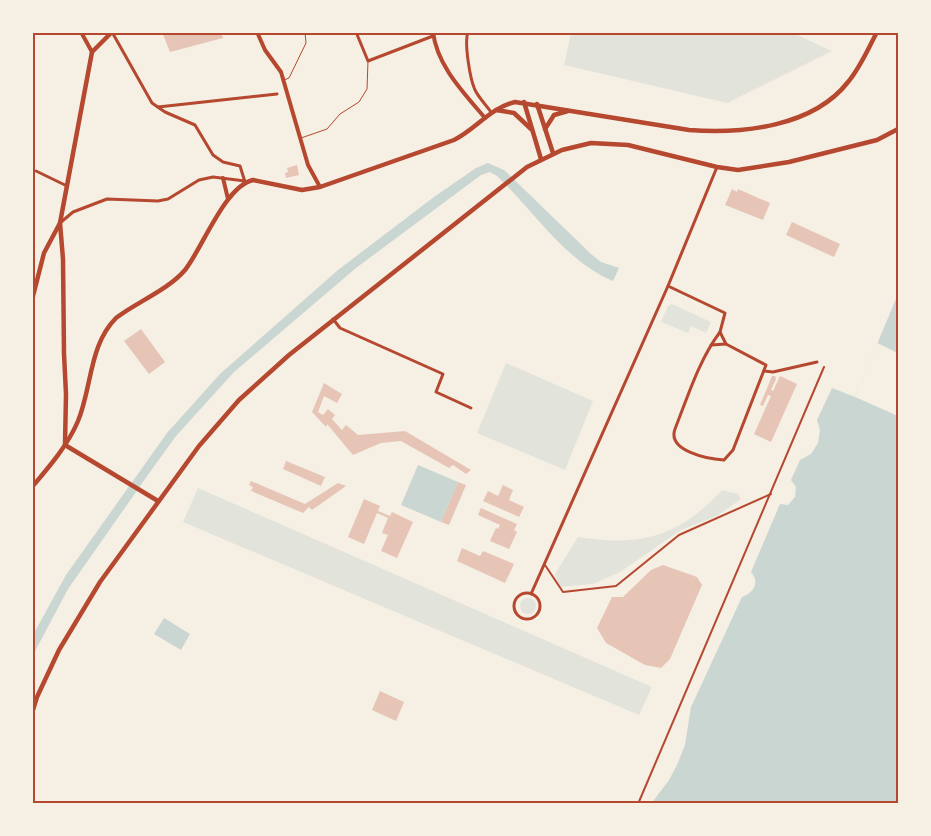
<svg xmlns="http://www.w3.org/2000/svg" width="931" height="836" font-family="'Fira Sans',sans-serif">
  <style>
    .green { fill: #e2e4dc }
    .water { fill: #c9d6d2 }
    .pier { fill: #f6efe4 }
    .building { fill: #e6c5b7 }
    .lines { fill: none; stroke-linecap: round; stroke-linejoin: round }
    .service { stroke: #b5482f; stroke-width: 1 }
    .pedestrian { stroke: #b5482f; stroke-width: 2 }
    .minor { stroke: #b5482f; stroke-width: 3 }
    .tertiary { stroke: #b5482f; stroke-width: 4 }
    .secondary { stroke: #b5482f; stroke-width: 4.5 }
    .neatline { fill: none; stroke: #b5482f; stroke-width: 2 }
  </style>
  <rect width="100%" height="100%" fill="#f6efe4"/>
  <g class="green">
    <path d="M 571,33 L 793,33 L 832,51 L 727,103 L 564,65 Z"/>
    <path d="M 672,304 L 711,322 L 706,333 L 691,326 L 688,333 L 661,322 L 668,306 Z"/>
    <path d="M 506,363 L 593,401 L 565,470 L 477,433 Z"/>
    <path d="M 198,488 L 652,687 L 639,715 L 183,522 Z"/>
    <path d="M 722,490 L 738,494 L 741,499 L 717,516 L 681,530 L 620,572 L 593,584 L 559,587 L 555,574 L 578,537 C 640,547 679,537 722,490 Z"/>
    <circle cx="528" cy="606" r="8"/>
  </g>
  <g class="water">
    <path d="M 488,163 L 504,170 L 591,254 L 601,262 L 619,268 L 613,281 C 565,261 534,211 497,176 L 490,172 L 481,175 L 356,268 L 234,372 L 176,436 L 150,472 L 68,589 L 33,655 L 33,635 L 66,575 L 167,433 L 220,374 L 338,270 L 434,197 L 476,168 Z"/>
    <path d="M 898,294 L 898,803 L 651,804 L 669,780 L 677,765 L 685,745 L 691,707 L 742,597 C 754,593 760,582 751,572 L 780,504 L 788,505 L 795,497 L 796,487 L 791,480 L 800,460 L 811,454 L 818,443 L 820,430 L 817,420 L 832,388 L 855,397 Z"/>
    <path d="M 418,465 L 458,482 L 441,522 L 401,505 Z"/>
    <path d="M 164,618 L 190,634 L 181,650 L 154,634 Z"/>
  </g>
  <path class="pier" d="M 877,343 L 898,353 L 898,416 L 855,397 Z"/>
  <g class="building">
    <path d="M 162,32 L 221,32 L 223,38 L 170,52 Z"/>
    <path d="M 297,165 L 299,175 L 286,178 L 285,173 L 288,172 L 287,168 Z"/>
    <path d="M 732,189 L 737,192 L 738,189 L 770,203 L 763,220 L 725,205 Z"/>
    <path d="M 792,222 L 840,244 L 834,257 L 786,235 Z"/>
    <path d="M 141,329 L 165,362 L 149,374 L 124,341 Z"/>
    <path d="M 772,376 L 775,376 L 776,379 L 771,390 L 773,391 L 780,376 L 797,384 L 771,442 L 754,434 L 771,396 L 768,395 L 763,406 L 760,405 Z"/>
    <path d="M 324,383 L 342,394 L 337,403 L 324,396 L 318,412 L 323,415 L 328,409 L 335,415 L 332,419 L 342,430 L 346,425 L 358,435 L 405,431 L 471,470 L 466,474 L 453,465 L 449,468 L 401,441 L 381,443 L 353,455 L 327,424 L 326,427 L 312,412 Z"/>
    <path d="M 286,461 L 325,477 L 321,486 L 283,469 Z"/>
    <path d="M 251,481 L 305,504 L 338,483 L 346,486 L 312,510 L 309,507 L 303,513 L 251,491 L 253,487 L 249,485 Z"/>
    <path d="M 458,482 L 466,485 L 449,525 L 441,522 Z"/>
    <path d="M 503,485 L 513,490 L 509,500 L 524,507 L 519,517 L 483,501 L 488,491 L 498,496 Z"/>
    <path d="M 364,499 L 380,506 L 378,511 L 390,516 L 392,512 L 413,522 L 397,558 L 381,551 L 388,535 L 382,533 L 388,518 L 377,513 L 364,544 L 348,537 Z"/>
    <path d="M 481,508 L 517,524 L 514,530 L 517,532 L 509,549 L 490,541 L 496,528 L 498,529 L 500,525 L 478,515 Z"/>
    <path d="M 462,548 L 480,556 L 483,551 L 514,564 L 505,583 L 457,561 Z"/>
    <path d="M 663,565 L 697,577 L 702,585 L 670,659 L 661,668 L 645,665 L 606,643 L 597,628 L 612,597 L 623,597 L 651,570 Z"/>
    <path d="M 380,691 L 404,702 L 396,721 L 372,710 Z"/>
  </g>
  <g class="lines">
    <g class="service">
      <path d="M 284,80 L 289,78 L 306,43 L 305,32"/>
      <path d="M 301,138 L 327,129 L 340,114 L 359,102 L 367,89 L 368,61"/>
    </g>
    <g class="pedestrian">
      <path d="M 545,565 L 563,592 L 616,586 L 679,535 L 771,494"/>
      <path d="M 638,804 L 824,367"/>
    </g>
    <g class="minor">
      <path d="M 112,32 L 152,103 L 165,112 L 195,125 L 213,155 L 223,162 L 240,166 L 245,182"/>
      <path d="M 356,32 L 368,61 L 433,36"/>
      <path d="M 468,32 C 464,43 470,79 475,90 C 479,98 486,105 491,112"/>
      <path d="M 158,107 L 277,94"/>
      <path d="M 36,171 L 67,186"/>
      <path d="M 60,223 L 73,212 L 107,199 L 158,201 L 168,199 L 199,180 L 213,177 L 245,181"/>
      <path d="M 668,286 L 725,313 L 720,332"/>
      <path d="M 333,319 L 340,328 L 443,374 L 436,392 L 471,408"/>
      <path d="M 720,332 L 726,344 L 766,365 L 733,450 L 724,460 C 708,459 667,451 675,429 C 688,396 699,360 720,332 Z"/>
      <path d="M 711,345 L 726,344"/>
      <path d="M 764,371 L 773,372 L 817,362"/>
      <circle cx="527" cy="606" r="13"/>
      <path d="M 531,594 L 668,286 L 717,167"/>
    </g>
    <g class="tertiary">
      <path d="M 81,32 L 92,52"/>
      <path d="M 257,32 L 265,50 L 281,72 L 308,165 L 320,187"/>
      <path d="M 433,32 C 437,66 464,93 485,118"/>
      <path d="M 223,178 L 228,199"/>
    </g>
    <g class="secondary">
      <path d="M 112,32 L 92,52 L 60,223 L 63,259 L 64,354 L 66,394 L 65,445 L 158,501"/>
      <path d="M 524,102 L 541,159"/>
      <path d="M 537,104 L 553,153"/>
      <path d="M 496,110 L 514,113 L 531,129"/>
      <path d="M 545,129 L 554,115 L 568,111"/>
      <path d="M 32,300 L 44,253 L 60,223"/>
      <path d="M 32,487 C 49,467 68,445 78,421 C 92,387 89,345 116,318 C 137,302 168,290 185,270 C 202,249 225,186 253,180 L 302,190 L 320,187 L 454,140 C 476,129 490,108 515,102 L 689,130 C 742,134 813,127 848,82 C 860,68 868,49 877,32"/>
      <path d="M 32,713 L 37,697 L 59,650 L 100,582 L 199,446 L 239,400 L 289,355 L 527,167 L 562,150 L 591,143 L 628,145 L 717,167 L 738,170 L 789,162 L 877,140 L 898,129"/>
    </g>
  </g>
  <rect width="931" height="836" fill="none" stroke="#f6efe4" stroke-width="68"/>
  <rect x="34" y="34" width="863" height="768" class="neatline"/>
</svg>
